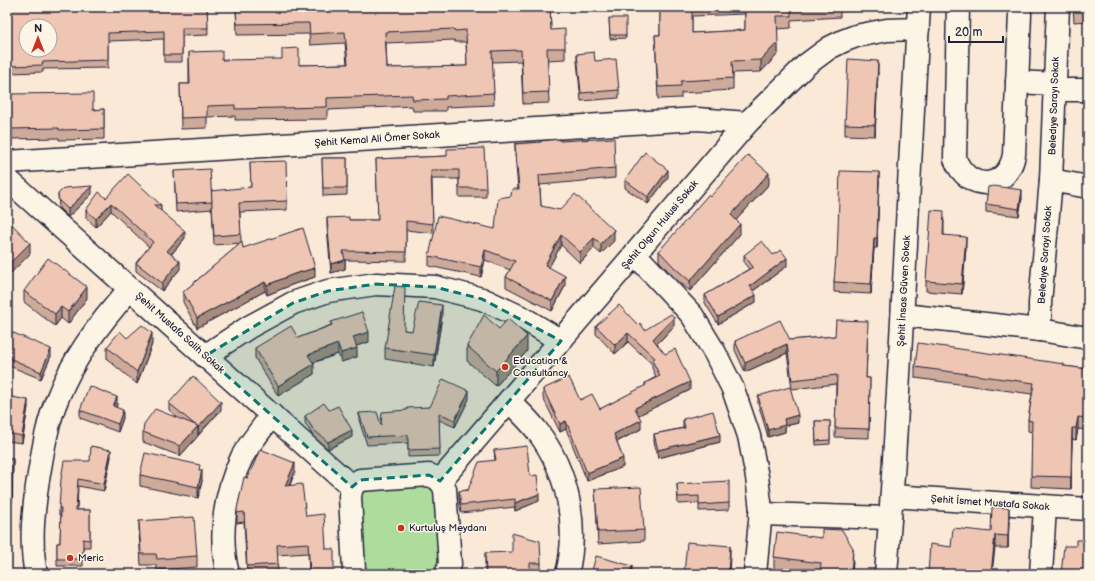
<svg xmlns="http://www.w3.org/2000/svg" width="1095" height="581" font-family="'Balsamiq Sans',sans-serif">
  <style>
    .green { fill: #addc9c; stroke: #687f6c }
    .lines { fill: none; stroke-linecap: round; stroke-linejoin: round }
    .minor-casing { stroke: #22223b; stroke-width: 25 }
    .minor { stroke: #fcf5e5; stroke-width: 22 }
    .wall { fill: #ceaa9b; stroke: #22223b; fill-rule: evenodd }
    .shaded-wall { fill: #a78b7e; stroke: #22223b }
    .building { fill: #efc6b4; stroke: #22223b; fill-rule: evenodd }
    .marked { fill: #0f766e; fill-opacity: 0.2; stroke: #0f766e; stroke-width: 3; stroke-dasharray: 8 5; stroke-linejoin: round }
    .poi-dot { fill: #c8321e; stroke: #fcf5e5; stroke-width: 1.5 }
    .labels { text-anchor: middle; dominant-baseline: central; stroke-width: 3; stroke-linejoin: round; paint-order: stroke }
    .street-label { font-size: 10px; fill: #22223b; stroke: #fcf5e5 }
    .poi-label { font-size: 10px; fill: #22223b; stroke: #fcf5e5; text-anchor: start }
  </style>
  <rect width="100%" height="100%" fill="#fbe9d8"/>
  <filter id="ink" filterUnits="userSpaceOnUse"><feTurbulence type="fractalNoise" baseFrequency=".025" numOctaves="2"/><feDisplacementMap in="SourceGraphic" scale="8" xChannelSelector="R" yChannelSelector="G"/><feConvolveMatrix kernelMatrix="1 2 1 2 8 2 1 2 1" color-interpolation-filters="sRGB"/></filter>
  <g filter="url(#ink)">
    <path class="green" d="M 426,484 L 435,489 L 443,557 L 437,568 L 432,569 L 378,573 C 369,572 366,570 364,562 L 360,502 L 362,494 L 369,488 Z"/>
    <g class="lines">
      <defs>
        <g id="minor">
          <path d="M 958,7 L 955,159 C 968,192 1007,191 1014,155 L 1020,14 L 1019,7"/>
          <path d="M 1017,82 L 1055,84"/>
          <path d="M 1054,90 L 1088,90"/>
          <path d="M 7,162 L 697,119 L 747,123"/>
          <path d="M 7,179 L 352,487"/>
          <path d="M 1051,180 L 1088,187"/>
          <path d="M 635,254 L 692,315 L 715,353 L 733,389 L 749,436 L 757,477 L 761,510 L 755,574"/>
          <path d="M 903,315 L 1040,330 L 1088,338"/>
          <path d="M 1040,330 L 1040,303 L 1051,180 L 1058,7"/>
          <path d="M 205,356 L 249,327 L 293,303 L 328,291 L 376,284 L 435,287 L 482,299 L 523,318 L 561,341"/>
          <path d="M 509,401 C 519,411 530,421 538,432 C 568,472 579,526 567,574"/>
          <path d="M 440,481 L 747,123 L 806,65 L 829,48 L 843,41 L 856,36 L 887,30 L 918,29"/>
          <path d="M 892,496 L 1088,509"/>
          <path d="M 760,514 L 890,518"/>
          <path d="M 36,574 C 30,544 33,516 37,486 C 42,457 46,425 58,397 C 74,356 101,321 130,289"/>
          <path d="M 228,574 C 218,536 225,492 242,457 C 249,444 263,427 272,415"/>
          <path d="M 355,574 L 354,570 L 350,497 C 351,488 353,484 360,480 L 429,475 C 438,478 441,481 445,489 L 450,564 L 446,574"/>
          <path d="M 886,574 C 901,385 907,196 919,7"/>
          <path d="M 1041,574 L 1045,507"/>
        </g>
      </defs>
      <use href="#minor" class="minor-casing"/>
      <use href="#minor" class="minor"/>
    </g>
    <g class="wall">
      <path d="M 7,7 L 207,7 L 208,35 L 182,36 L 182,62 L 164,62 L 164,39 L 108,41 L 108,68 L 43,69 L 43,72 L 10,73 L 9,38 L 7,38 Z"/>
      <path d="M 236,7 L 550,7 L 551,30 L 565,48 L 565,59 L 547,60 L 549,103 L 523,104 L 521,61 L 492,62 L 494,105 L 446,107 L 446,111 L 413,111 L 412,106 L 327,110 L 327,119 L 235,120 L 235,116 L 207,117 L 207,128 L 181,129 L 180,84 L 189,84 L 189,52 L 222,60 L 299,65 L 347,64 L 345,43 L 310,45 L 309,34 L 237,35 ZM 454,40 L 455,42 L 466,42 L 467,66 L 387,68 L 386,43 Z"/>
      <path d="M 660,7 L 877,7 L 872,10 L 840,11 L 840,17 L 791,20 L 791,28 L 777,29 L 778,54 L 761,72 L 733,73 L 733,90 L 681,93 L 681,98 L 658,99 L 655,35 L 660,35 ZM 745,14 L 745,30 L 692,33 L 692,16 Z"/>
      <path d="M 1073,7 L 1088,7 L 1088,21 L 1074,22 Z"/>
      <path d="M 609,18 L 626,35 L 626,38 L 610,39 Z"/>
      <path d="M 577,54 L 595,61 L 619,90 L 619,98 L 581,101 L 577,61 Z"/>
      <path d="M 878,72 L 875,136 L 845,135 L 845,124 Z"/>
      <path d="M 7,94 L 93,110 L 104,109 L 104,139 L 59,140 L 59,138 L 10,139 L 7,137 Z"/>
      <path d="M 560,141 L 615,168 L 615,178 L 540,185 L 541,206 L 614,241 L 601,254 L 594,248 L 580,263 L 561,245 L 549,267 L 565,286 L 552,311 L 506,287 L 506,277 L 510,270 L 485,260 L 481,277 L 429,266 L 429,256 L 495,229 L 511,196 L 518,189 L 515,154 L 515,144 Z"/>
      <path d="M 447,156 L 486,188 L 486,197 L 459,197 L 459,179 L 432,179 L 433,233 L 406,230 L 406,261 L 345,260 L 345,269 L 331,273 L 327,227 L 327,218 L 349,220 L 378,220 L 376,159 Z"/>
      <path d="M 322,158 L 347,158 L 347,195 L 323,196 Z"/>
      <path d="M 250,162 L 287,201 L 287,210 L 240,212 L 241,243 L 243,248 L 315,277 L 294,284 L 267,295 L 265,291 L 197,328 L 183,302 L 183,292 L 241,243 L 214,245 L 212,207 L 212,209 L 176,212 L 174,171 L 211,193 L 251,187 Z"/>
      <path d="M 668,177 L 648,204 L 625,188 L 625,180 Z"/>
      <path d="M 879,182 L 877,248 L 874,248 L 871,294 L 834,292 L 834,282 L 837,258 Z"/>
      <path d="M 769,184 L 736,220 L 740,234 L 690,291 L 675,278 L 659,261 L 659,251 L 710,197 Z"/>
      <path d="M 58,194 L 92,194 L 68,217 L 59,208 Z"/>
      <path d="M 106,198 L 161,205 L 161,212 L 185,238 L 171,255 L 180,269 L 162,291 L 136,271 L 136,263 L 149,247 L 111,211 L 96,227 L 86,218 L 86,210 Z"/>
      <path d="M 1022,198 L 1019,216 L 986,212 L 986,204 Z"/>
      <path d="M 944,221 L 944,235 L 966,247 L 962,294 L 926,291 L 926,281 Z"/>
      <path d="M 744,255 L 787,266 L 753,291 L 756,302 L 718,324 L 705,303 L 705,295 L 749,269 L 744,263 Z"/>
      <path d="M 24,291 L 87,298 L 68,324 L 61,318 L 55,326 L 24,302 Z"/>
      <path d="M 442,316 L 434,367 L 385,359 L 385,348 L 404,330 L 412,331 Z"/>
      <path d="M 331,322 L 369,342 L 356,346 L 357,357 L 341,362 L 338,354 L 313,363 L 314,374 L 278,396 L 255,358 L 255,348 L 298,338 L 331,325 Z"/>
      <path d="M 596,326 L 645,330 L 674,326 L 657,344 L 690,390 L 638,415 L 641,429 L 617,442 L 623,467 L 587,481 L 566,429 L 560,432 L 543,398 L 543,389 L 580,400 L 600,409 L 645,386 L 645,383 L 656,377 L 652,368 L 652,364 L 628,342 L 615,354 L 596,334 Z"/>
      <path d="M 499,329 L 527,351 L 496,386 L 467,361 L 467,346 Z"/>
      <path d="M 868,330 L 866,378 L 870,378 L 869,438 L 835,437 L 836,384 L 792,389 L 787,353 L 745,372 L 735,350 L 735,341 L 790,340 L 835,336 Z"/>
      <path d="M 7,335 L 51,356 L 41,379 L 7,365 Z"/>
      <path d="M 127,338 L 152,344 L 137,384 L 107,359 L 107,347 Z"/>
      <path d="M 1064,366 L 1088,369 L 1088,430 L 1078,429 L 1076,440 L 1072,439 L 1071,489 L 1031,487 L 1032,432 L 1028,431 L 1028,420 L 1032,394 L 915,378 L 915,367 Z"/>
      <path d="M 7,396 L 28,407 L 22,443 L 7,441 Z"/>
      <path d="M 758,396 L 798,423 L 785,426 L 785,432 L 768,437 L 758,403 Z"/>
      <path d="M 469,399 L 455,427 L 439,420 L 440,456 L 408,457 L 408,443 L 367,445 L 359,420 L 359,413 L 381,425 L 407,410 L 430,407 Z"/>
      <path d="M 169,403 L 221,410 L 180,456 L 143,442 L 143,432 L 178,418 L 169,410 Z"/>
      <path d="M 117,405 L 116,407 L 123,418 L 118,432 L 80,418 L 80,410 Z"/>
      <path d="M 329,410 L 352,437 L 328,449 L 313,436 L 305,423 L 305,416 Z"/>
      <path d="M 683,419 L 720,442 L 658,458 L 654,442 L 654,434 L 683,428 Z"/>
      <path d="M 815,421 L 830,421 L 830,444 L 816,445 Z"/>
      <path d="M 494,450 L 530,476 L 539,501 L 515,511 L 515,507 L 461,513 L 459,499 L 459,491 L 468,490 L 495,460 Z"/>
      <path d="M 111,457 L 104,491 L 78,486 L 77,510 L 90,510 L 90,547 L 83,547 L 83,566 L 57,566 L 57,543 L 60,543 L 61,515 L 59,515 L 59,508 L 90,461 Z"/>
      <path d="M 7,459 L 13,459 L 12,503 L 7,502 Z"/>
      <path d="M 200,470 L 202,481 L 198,498 L 140,486 L 140,475 Z"/>
      <path d="M 295,472 L 290,485 L 306,516 L 326,549 L 334,574 L 309,574 L 308,553 L 277,555 L 278,573 L 247,574 L 244,522 L 237,523 L 237,513 L 248,478 Z"/>
      <path d="M 677,484 L 729,503 L 729,510 L 699,511 L 699,503 L 678,504 Z"/>
      <path d="M 595,489 L 644,530 L 644,541 L 598,544 Z"/>
      <path d="M 1009,520 L 1008,548 L 995,548 L 991,532 Z"/>
      <path d="M 139,521 L 197,556 L 197,567 L 157,570 L 156,565 L 141,565 L 139,532 Z"/>
      <path d="M 485,553 L 541,563 L 541,574 L 485,574 Z"/>
      <path d="M 774,557 L 853,562 L 852,574 L 792,574 L 774,572 Z"/>
    </g>
    <g class="shaded-wall">
      <path d="M 872,7 L 877,7 L 872,10 Z"/>
      <path d="M 778,42 L 778,54 L 761,72 L 761,60 Z"/>
      <path d="M 878,61 L 878,72 L 875,136 L 875,125 Z"/>
      <path d="M 668,170 L 668,177 L 648,204 L 648,197 Z"/>
      <path d="M 879,172 L 879,182 L 877,248 L 877,238 Z"/>
      <path d="M 769,173 L 769,184 L 731,226 L 731,215 Z"/>
      <path d="M 92,186 L 92,194 L 68,217 L 68,209 Z"/>
      <path d="M 1022,190 L 1022,198 L 1019,216 L 1019,209 Z"/>
      <path d="M 111,203 L 111,211 L 96,227 L 96,219 Z"/>
      <path d="M 740,224 L 740,234 L 690,291 L 690,281 Z"/>
      <path d="M 614,230 L 614,241 L 601,254 L 601,244 Z"/>
      <path d="M 185,231 L 185,238 L 167,259 L 167,251 Z"/>
      <path d="M 561,235 L 561,245 L 545,275 L 545,265 Z"/>
      <path d="M 966,237 L 966,247 L 962,294 L 962,284 Z"/>
      <path d="M 594,238 L 594,248 L 580,263 L 580,252 Z"/>
      <path d="M 874,238 L 874,248 L 871,294 L 871,284 Z"/>
      <path d="M 30,243 L 30,254 L 7,277 L 7,266 Z"/>
      <path d="M 485,250 L 485,260 L 481,277 L 481,267 Z"/>
      <path d="M 787,258 L 787,266 L 750,293 L 750,286 Z"/>
      <path d="M 345,260 L 345,269 L 331,273 L 331,264 Z"/>
      <path d="M 180,261 L 180,269 L 162,291 L 162,283 Z"/>
      <path d="M 315,268 L 315,277 L 294,284 L 267,295 L 267,285 L 294,274 Z"/>
      <path d="M 565,276 L 565,286 L 552,311 L 552,301 Z"/>
      <path d="M 265,282 L 265,291 L 197,328 L 197,318 Z"/>
      <path d="M 87,287 L 87,298 L 68,324 L 68,312 Z"/>
      <path d="M 756,295 L 756,302 L 718,324 L 718,317 Z"/>
      <path d="M 442,305 L 442,316 L 434,367 L 434,355 Z"/>
      <path d="M 61,307 L 61,318 L 55,326 L 55,314 Z"/>
      <path d="M 674,317 L 674,326 L 653,348 L 653,339 Z"/>
      <path d="M 369,332 L 369,342 L 353,347 L 353,337 Z"/>
      <path d="M 152,333 L 152,344 L 137,384 L 137,372 Z"/>
      <path d="M 628,333 L 628,342 L 615,354 L 615,345 Z"/>
      <path d="M 527,336 L 527,351 L 496,386 L 496,371 Z"/>
      <path d="M 338,344 L 338,354 L 308,364 L 308,355 Z"/>
      <path d="M 787,344 L 787,353 L 745,372 L 745,363 Z"/>
      <path d="M 357,348 L 357,357 L 341,362 L 341,353 Z"/>
      <path d="M 51,349 L 51,356 L 41,379 L 41,372 Z"/>
      <path d="M 314,364 L 314,374 L 278,396 L 278,386 Z"/>
      <path d="M 690,382 L 690,390 L 635,417 L 635,408 Z"/>
      <path d="M 469,391 L 469,399 L 455,427 L 455,420 Z"/>
      <path d="M 117,397 L 117,405 L 113,414 L 113,406 Z"/>
      <path d="M 28,400 L 28,407 L 22,443 L 22,436 Z"/>
      <path d="M 221,402 L 221,410 L 198,435 L 198,428 Z"/>
      <path d="M 123,410 L 123,418 L 118,432 L 118,424 Z"/>
      <path d="M 798,415 L 798,423 L 785,426 L 785,432 L 768,437 L 768,430 L 784,419 Z"/>
      <path d="M 1078,417 L 1078,429 L 1076,440 L 1076,428 Z"/>
      <path d="M 641,420 L 641,429 L 614,443 L 614,434 Z"/>
      <path d="M 566,421 L 566,429 L 560,432 L 560,424 Z"/>
      <path d="M 198,426 L 198,436 L 180,456 L 180,446 Z"/>
      <path d="M 1072,428 L 1072,439 L 1071,489 L 1071,477 Z"/>
      <path d="M 352,430 L 352,437 L 328,449 L 328,442 Z"/>
      <path d="M 720,435 L 720,442 L 658,458 L 658,450 Z"/>
      <path d="M 111,450 L 111,457 L 104,491 L 104,484 Z"/>
      <path d="M 623,458 L 623,467 L 587,481 L 587,473 Z"/>
      <path d="M 295,463 L 295,472 L 285,495 L 285,486 Z"/>
      <path d="M 202,470 L 202,481 L 198,498 L 198,487 Z"/>
      <path d="M 539,494 L 539,501 L 515,511 L 515,503 Z"/>
      <path d="M 1009,508 L 1009,520 L 1008,548 L 1008,536 Z"/>
      <path d="M 995,535 L 995,548 L 992,574 L 991,574 Z"/>
      <path d="M 730,546 L 730,557 L 729,574 L 728,574 Z"/>
      <path d="M 853,548 L 852,574 L 851,574 Z"/>
      <path d="M 632,566 L 632,574 L 630,574 Z"/>
    </g>
    <g class="building">
      <path d="M 7,7 L 207,7 L 208,28 L 182,28 L 182,55 L 164,55 L 164,31 L 108,33 L 108,60 L 42,62 L 43,65 L 10,66 L 9,30 L 7,30 ZM 26,26 L 50,26 L 50,50 L 26,50 Z"/>
      <path d="M 236,7 L 550,7 L 551,30 L 565,29 L 565,48 L 547,48 L 549,92 L 523,93 L 521,50 L 492,51 L 494,93 L 446,96 L 446,99 L 413,100 L 412,95 L 327,98 L 327,107 L 235,109 L 235,105 L 207,106 L 207,117 L 181,118 L 180,84 L 190,84 L 189,52 L 222,51 L 222,60 L 282,59 L 282,49 L 299,48 L 299,65 L 348,64 L 345,32 L 310,34 L 309,23 L 237,24 ZM 454,29 L 455,31 L 466,30 L 467,66 L 387,68 L 385,32 Z"/>
      <path d="M 660,7 L 692,7 L 692,33 L 745,30 L 745,7 L 803,7 L 791,8 L 791,16 L 777,16 L 778,42 L 761,60 L 732,61 L 733,78 L 681,81 L 681,86 L 658,87 L 655,35 L 660,35 Z"/>
      <path d="M 1074,7 L 1088,7 L 1074,8 Z"/>
      <path d="M 609,18 L 626,18 L 626,35 L 610,35 Z"/>
      <path d="M 594,52 L 595,61 L 616,59 L 619,90 L 581,93 L 577,54 Z"/>
      <path d="M 848,59 L 878,61 L 875,125 L 845,124 Z"/>
      <path d="M 93,93 L 93,110 L 104,109 L 104,129 L 59,130 L 59,128 L 10,129 L 7,127 L 7,94 Z"/>
      <path d="M 614,138 L 615,168 L 539,175 L 541,206 L 560,210 L 575,194 L 614,230 L 601,244 L 594,238 L 580,252 L 561,235 L 545,265 L 565,276 L 552,301 L 506,277 L 515,261 L 485,250 L 481,267 L 429,256 L 438,216 L 495,229 L 498,198 L 511,196 L 512,189 L 519,189 L 515,144 L 541,142 L 541,141 L 560,139 L 560,141 Z"/>
      <path d="M 484,148 L 486,188 L 459,188 L 459,170 L 431,170 L 433,224 L 406,221 L 406,252 L 343,251 L 345,260 L 331,264 L 327,218 L 349,217 L 349,220 L 378,220 L 376,159 L 447,156 L 447,149 Z"/>
      <path d="M 645,152 L 668,170 L 648,197 L 625,180 Z"/>
      <path d="M 748,155 L 769,173 L 731,215 L 740,224 L 690,281 L 675,268 L 659,251 L 708,195 L 710,197 Z"/>
      <path d="M 322,158 L 347,158 L 347,188 L 323,188 Z"/>
      <path d="M 286,161 L 287,201 L 239,203 L 241,234 L 214,236 L 211,191 L 251,187 L 250,162 Z"/>
      <path d="M 210,169 L 212,202 L 176,204 L 174,171 Z"/>
      <path d="M 840,171 L 879,172 L 877,238 L 874,238 L 871,284 L 834,282 L 836,257 L 837,258 Z"/>
      <path d="M 128,174 L 161,205 L 154,205 L 185,231 L 167,251 L 180,261 L 162,283 L 136,263 L 153,242 L 111,203 L 96,219 L 86,210 L 99,192 L 106,198 Z"/>
      <path d="M 92,186 L 68,209 L 59,201 L 58,194 L 64,188 Z"/>
      <path d="M 994,186 L 1022,190 L 1019,209 L 986,204 L 988,187 Z"/>
      <path d="M 931,210 L 944,211 L 943,235 L 966,237 L 962,284 L 926,281 Z"/>
      <path d="M 7,219 L 30,243 L 7,266 Z"/>
      <path d="M 303,228 L 315,268 L 294,274 L 267,285 L 265,282 L 197,318 L 183,292 L 242,242 L 243,248 Z"/>
      <path d="M 762,241 L 773,255 L 781,250 L 787,258 L 750,286 L 756,295 L 718,317 L 705,295 L 753,267 L 744,255 Z"/>
      <path d="M 48,258 L 87,287 L 68,312 L 61,307 L 55,314 L 24,291 Z"/>
      <path d="M 395,286 L 405,287 L 404,330 L 412,331 L 419,302 L 442,305 L 434,355 L 385,348 Z"/>
      <path d="M 619,305 L 638,325 L 640,323 L 645,330 L 671,314 L 674,317 L 653,339 L 665,354 L 675,349 L 690,382 L 635,408 L 641,420 L 614,434 L 623,458 L 587,473 L 566,421 L 560,424 L 543,389 L 569,377 L 580,400 L 592,394 L 600,409 L 646,385 L 645,383 L 660,376 L 652,360 L 655,358 L 628,333 L 615,345 L 596,326 Z"/>
      <path d="M 362,312 L 369,332 L 353,337 L 357,348 L 341,353 L 338,344 L 308,355 L 314,364 L 278,386 L 255,348 L 291,326 L 298,338 L 332,325 L 331,322 Z"/>
      <path d="M 484,315 L 499,329 L 508,319 L 527,336 L 496,371 L 467,346 Z"/>
      <path d="M 780,320 L 790,340 L 835,336 L 836,320 L 868,321 L 866,378 L 870,378 L 869,429 L 835,428 L 837,375 L 792,380 L 787,344 L 745,363 L 735,341 Z"/>
      <path d="M 142,325 L 152,333 L 137,372 L 107,347 L 120,331 L 127,338 Z"/>
      <path d="M 9,331 L 51,349 L 41,372 L 7,357 L 7,335 Z"/>
      <path d="M 918,343 L 1064,364 L 1064,366 L 1088,369 L 1088,418 L 1078,417 L 1076,428 L 1072,428 L 1071,477 L 1031,476 L 1032,421 L 1028,420 L 1034,383 L 915,367 Z"/>
      <path d="M 193,376 L 221,402 L 198,428 L 198,426 L 194,424 L 169,403 Z"/>
      <path d="M 443,379 L 469,391 L 455,420 L 439,413 L 440,449 L 408,450 L 408,435 L 367,437 L 359,413 L 377,412 L 381,425 L 382,412 L 407,410 L 407,408 L 430,407 Z"/>
      <path d="M 89,386 L 117,397 L 113,406 L 123,410 L 118,424 L 80,410 Z"/>
      <path d="M 790,387 L 798,415 L 784,419 L 785,425 L 768,430 L 758,396 Z"/>
      <path d="M 7,396 L 28,400 L 22,436 L 7,433 Z"/>
      <path d="M 324,403 L 329,410 L 338,406 L 352,430 L 328,442 L 313,429 L 305,416 Z"/>
      <path d="M 155,409 L 198,426 L 180,446 L 143,432 L 144,424 Z"/>
      <path d="M 713,411 L 720,435 L 658,450 L 654,434 L 685,428 L 683,419 Z"/>
      <path d="M 815,421 L 830,421 L 830,440 L 816,441 Z"/>
      <path d="M 91,446 L 111,450 L 104,484 L 78,479 L 76,510 L 90,510 L 90,540 L 83,539 L 83,559 L 57,559 L 57,543 L 60,543 L 61,508 L 59,508 L 61,479 L 64,461 L 90,461 Z"/>
      <path d="M 527,446 L 530,476 L 537,475 L 539,494 L 515,503 L 515,499 L 461,505 L 459,491 L 468,490 L 479,462 L 496,460 L 494,450 Z"/>
      <path d="M 260,449 L 295,463 L 285,486 L 302,484 L 306,516 L 324,514 L 326,549 L 334,549 L 334,574 L 310,574 L 308,543 L 277,545 L 278,564 L 247,566 L 244,512 L 237,513 L 237,509 L 244,477 L 248,478 Z"/>
      <path d="M 145,453 L 200,465 L 199,470 L 202,470 L 198,487 L 140,475 Z"/>
      <path d="M 7,459 L 13,459 L 12,495 L 7,495 Z"/>
      <path d="M 729,481 L 729,503 L 699,505 L 699,496 L 678,497 L 677,484 Z"/>
      <path d="M 641,487 L 644,530 L 598,532 L 595,489 Z"/>
      <path d="M 992,507 L 1009,508 L 1008,536 L 995,535 L 991,574 L 928,574 L 930,544 L 951,547 L 953,528 L 991,532 Z"/>
      <path d="M 194,517 L 197,556 L 157,559 L 156,554 L 141,554 L 139,521 Z"/>
      <path d="M 822,529 L 842,530 L 853,548 L 851,574 L 820,574 L 821,563 L 774,557 L 777,532 L 822,538 Z"/>
      <path d="M 512,533 L 540,541 L 541,563 L 530,563 L 530,574 L 486,574 L 485,553 L 512,552 Z"/>
      <path d="M 1085,535 L 1088,535 L 1088,574 L 1061,574 L 1064,546 L 1076,546 L 1076,540 L 1085,540 Z"/>
      <path d="M 687,542 L 730,546 L 728,574 L 684,574 Z"/>
      <path d="M 596,556 L 632,566 L 630,574 L 591,574 Z"/>
      <path d="M 101,572 L 102,574 L 91,574 Z"/>
    </g>
  </g>
  <path class="marked" d="M 376,284 L 435,287 L 482,299 L 561,341 L 440,481 L 429,475 L 360,480 L 352,487 L 205,356 L 293,303 L 328,291 Z"/>
  <g class="poi-dot">
    <circle cx="505" cy="367" r="4"/>
    <circle cx="401" cy="528" r="4"/>
    <circle cx="70" cy="558" r="4"/>
  </g>
  <g class="labels">
    <g class="street-label">
      <text transform="translate(1054 106) rotate(-88)">Beledıye Sarayı Sokak</text>
      <text transform="translate(377 139) rotate(-4)">Şehit Kemal Ali Ömer Sokak</text>
      <text transform="translate(660 225) rotate(-50)">Şehit Olgun Hulusi Sokak</text>
      <text transform="translate(1045 255) rotate(-86)">Beledıye Sarayi Sokak</text>
      <text transform="translate(904 291) rotate(-87)">Şehit İnsas Güven Sokak</text>
      <text transform="translate(180 333) rotate(42)">Şehit Mustafa Salih Sokak</text>
      <text transform="translate(990 503) rotate(4)">Şehit İsmet Mustafa Sokak</text>
    </g>
    <g class="poi-label">
      <text x="513" y="361">Education &amp;<tspan x="513" dy="12">Consultancy</tspan></text>
      <text x="409" y="528">Kurtuluş Meydanı</text>
      <text x="78" y="558">Meric</text>
    </g>
  </g>
  <rect width="1095" height="581" fill="none" stroke="#fcf5e5" stroke-width="24"/>
  <rect x="12" y="12" width="1071" height="557" fill="none" stroke="#22223b" stroke-width="1.5" filter="url(#ink)"/>
  <g transform="translate(38 38)"><circle r="19" fill="#fcf5e5" stroke="#a5a1a1"/>
  <path d="M0-3L7 15L0 10L-7 15Z" fill="#c8321e"/>
  <text y="-6" font-size="11" font-weight="bold" text-anchor="middle" fill="#22223b">N</text>
  </g>
  <path d="M949 36v6h54v-6" fill="none" stroke="#22223b" stroke-width="2"/>
  <text x="955" y="36" font-size="12" fill="#22223b" stroke="#fcf5e5" stroke-width="3" paint-order="stroke">20 m</text>
</svg>
